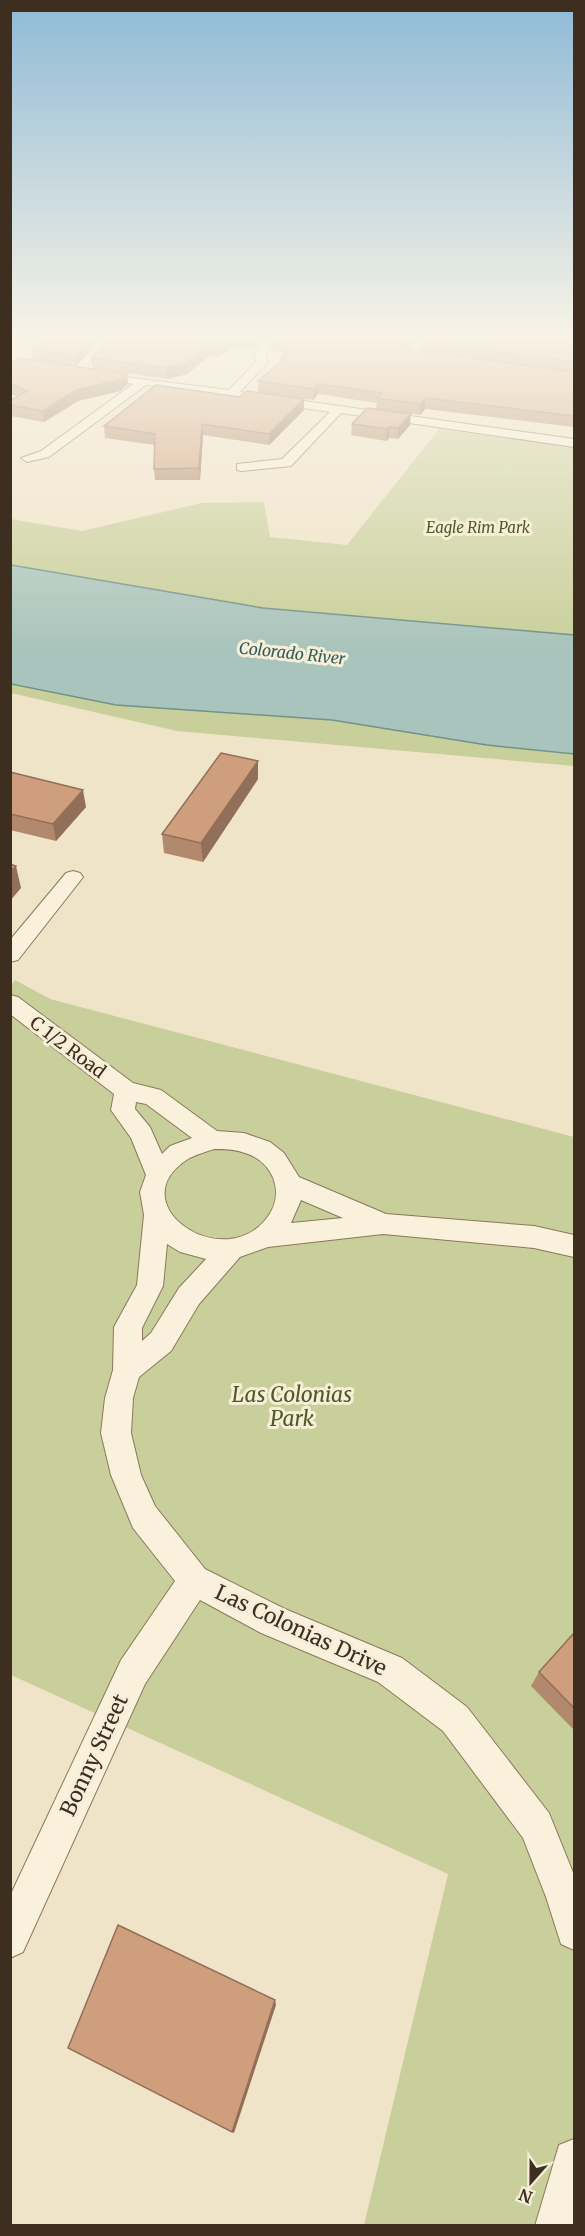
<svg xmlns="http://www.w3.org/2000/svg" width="585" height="2236" font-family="Merriweather,serif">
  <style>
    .green { fill: #c9cf9b }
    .water { fill: #a9c4bc; stroke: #6f938a; stroke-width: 1.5 }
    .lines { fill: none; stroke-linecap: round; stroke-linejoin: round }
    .street-casing { stroke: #8d765c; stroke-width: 2 }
    .street { fill: #faf1dc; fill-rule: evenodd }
    .wall { fill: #b2896c }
    .shaded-wall { fill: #916f58 }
    .building { fill: #cf9f7d; stroke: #916f58; stroke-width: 1.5 }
    .labels { text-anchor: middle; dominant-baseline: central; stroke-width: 6; stroke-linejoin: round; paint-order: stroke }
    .far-park-label { font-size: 15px; font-style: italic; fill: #4d5a26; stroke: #f7eed8 }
    .far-water-label { font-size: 16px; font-style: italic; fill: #2f5d5a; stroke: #f7eed8 }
    .street-label { font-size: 18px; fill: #3d2e20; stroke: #f7eed8 }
    .near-park-label { font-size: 21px; font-style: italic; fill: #4d5a26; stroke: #f7eed8 }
    .near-street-label { font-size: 21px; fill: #3d2e20; stroke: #f7eed8 }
  </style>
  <rect width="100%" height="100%" fill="#f0e4c8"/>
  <g class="green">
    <path d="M 439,429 L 574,447 L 574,635 L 263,608 L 11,565 L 11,519 L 82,531 L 202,503 L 264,502 L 270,537 L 347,545 Z"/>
    <path d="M 11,684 L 116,705 L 332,720 L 574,754 L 574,766 L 177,731 L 11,693 Z"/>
    <path d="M 15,980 L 50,999 L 574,1137 L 574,2225 L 364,2225 L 448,1874 L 11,1675 L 10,986 Z"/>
  </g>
  <path class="water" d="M 11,565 L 263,608 L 574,635 L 574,754 L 487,745 L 332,720 L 116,705 L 11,684 Z"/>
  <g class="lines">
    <defs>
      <g id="street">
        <path d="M 267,335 L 278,335 L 265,354 L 268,362 L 240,392 L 574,439 L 574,447 L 341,413 L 291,466 L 242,471 L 237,470 L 237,464 L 282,459 L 330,412 L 146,385 L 49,457 L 27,462 L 21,458 L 41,451 L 133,384 L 92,377 L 92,373 L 229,390 L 256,362 L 254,354 Z"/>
        <path d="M 420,335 L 431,335 L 417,353 L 439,358 L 439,362 L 406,357 L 405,355 Z"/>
        <path d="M 73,871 L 80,873 L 83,877 L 80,881 L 18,960 L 10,962 L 10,940 L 66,873 Z"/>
        <path d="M 10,995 L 18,997 L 133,1083 L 161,1090 L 217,1131 L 244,1133 L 270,1142 L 284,1153 L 299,1177 L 386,1214 L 534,1226 L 574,1235 L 574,1257 L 534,1248 L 383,1234 L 268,1247 L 240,1257 L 199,1304 L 171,1351 L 139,1377 L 133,1398 L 131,1433 L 141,1475 L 155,1506 L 205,1569 L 285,1609 L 402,1658 L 467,1707 L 549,1813 L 574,1875 L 574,1950 L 561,1944 L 546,1897 L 523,1838 L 443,1731 L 378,1682 L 261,1633 L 200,1600 L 145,1684 L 23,1952 L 10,1958 L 10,1896 L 121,1660 L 175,1581 L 133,1528 L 111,1475 L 101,1433 L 105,1398 L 113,1370 L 114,1327 L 137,1285 L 144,1215 L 140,1192 L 146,1175 L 131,1138 L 111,1110 L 114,1094 L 10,1014 ZM 136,1102 L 146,1104 L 192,1138 L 170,1146 L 162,1154 L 150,1127 L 135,1109 ZM 214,1149 C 224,1149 235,1149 245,1153 C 272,1161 285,1191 269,1215 C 226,1278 117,1204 188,1159 C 195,1155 205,1152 214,1149 ZM 301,1200 L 343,1218 L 291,1223 ZM 167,1244 L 180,1252 L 206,1259 L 179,1288 L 151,1333 L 142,1341 L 142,1328 L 163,1286 Z"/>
        <path d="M 574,2139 L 574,2226 L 535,2226 L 559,2145 Z"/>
      </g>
    </defs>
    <use href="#street" class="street-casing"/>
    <use href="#street" class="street"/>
  </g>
  <g class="wall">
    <path d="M 264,335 L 254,349 L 234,347 L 216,357 L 209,356 L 187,374 L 167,379 L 93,368 L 91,358 L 114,339 Z"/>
    <path d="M 417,335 L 407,349 L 422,351 L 423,341 L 574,335 L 574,427 L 425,409 L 420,415 L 376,409 L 377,403 L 318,394 L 313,400 L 258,392 L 258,381 L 281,362 L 281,358 L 284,355 L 284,353 L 270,351 L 270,341 Z"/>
    <path d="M 95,346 L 76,366 L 33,360 L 31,349 Z"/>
    <path d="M 10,364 L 127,374 L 128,384 L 120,391 L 78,401 L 44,422 L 11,416 L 10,401 L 18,397 L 10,394 Z"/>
    <path d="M 239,397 L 304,399 L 304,410 L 269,445 L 203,435 L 200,480 L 155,480 L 154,469 L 155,445 L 105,438 L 104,426 Z"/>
    <path d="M 352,424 L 410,425 L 398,439 L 389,438 L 386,441 L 351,435 Z"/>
    <path d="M 10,772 L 86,807 L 56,841 L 10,830 Z"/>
    <path d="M 258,779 L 203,862 L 164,853 L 162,834 Z"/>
    <path d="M 574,1633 L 574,1730 L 531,1686 L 539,1672 Z"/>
  </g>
  <g class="shaded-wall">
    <path d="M 257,335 L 264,335 L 254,349 L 254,339 Z"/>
    <path d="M 410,335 L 417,335 L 403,354 L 404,343 Z"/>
    <path d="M 94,336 L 95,346 L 76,366 L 75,355 Z"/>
    <path d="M 234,337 L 234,347 L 216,357 L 215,346 Z"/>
    <path d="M 209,345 L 209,356 L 187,374 L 167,379 L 166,368 Z"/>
    <path d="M 127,374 L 128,384 L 120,391 L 78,401 L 44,422 L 43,411 L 76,390 Z"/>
    <path d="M 319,384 L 318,394 L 313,400 L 313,389 Z"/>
    <path d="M 426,398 L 425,409 L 420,415 L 420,404 Z"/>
    <path d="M 304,399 L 304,410 L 269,445 L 269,434 Z"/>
    <path d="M 411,414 L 410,425 L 398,439 L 398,428 Z"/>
    <path d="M 202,424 L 203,435 L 200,480 L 199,468 Z"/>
    <path d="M 389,427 L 389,438 L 386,441 L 387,429 Z"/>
    <path d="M 258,761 L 258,779 L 203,862 L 201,843 Z"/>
    <path d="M 83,790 L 86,807 L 56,841 L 53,824 Z"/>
    <path d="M 16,866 L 21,888 L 10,901 L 10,872 Z"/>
    <path d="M 275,2000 L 276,2005 L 234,2133 L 232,2132 Z"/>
  </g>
  <g class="building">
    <path d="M 51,335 L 81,335 L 94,336 L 75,355 L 31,349 Z"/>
    <path d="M 120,335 L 257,335 L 254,339 L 234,337 L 215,346 L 209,345 L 186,363 L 166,368 L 91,358 L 110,338 L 114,339 Z"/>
    <path d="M 273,335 L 410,335 L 404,343 L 406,349 L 574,372 L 574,416 L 426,398 L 420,404 L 377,398 L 382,393 L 319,384 L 313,389 L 258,381 L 284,359 L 281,358 L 289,351 L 284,350 L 292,343 L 270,341 Z"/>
    <path d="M 427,335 L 574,335 L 574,362 L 423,341 Z"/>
    <path d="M 19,358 L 127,374 L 119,380 L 76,390 L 43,411 L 10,405 L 11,404 L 10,404 L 10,401 L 27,391 L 10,384 L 10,364 Z"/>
    <path d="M 156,385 L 239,397 L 247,391 L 304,399 L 269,434 L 202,424 L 199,468 L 154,469 L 155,434 L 104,426 Z"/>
    <path d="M 367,408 L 411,414 L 398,428 L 389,427 L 387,429 L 352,424 Z"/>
    <path d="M 221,753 L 258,761 L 201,843 L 162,834 Z"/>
    <path d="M 10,772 L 83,790 L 53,824 L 10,814 Z"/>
    <path d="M 10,864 L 16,866 L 10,872 Z"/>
    <path d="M 574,1633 L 574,1708 L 539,1672 Z"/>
    <path d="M 118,1925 L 275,2000 L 232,2132 L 68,2048 Z"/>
  </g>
  <linearGradient id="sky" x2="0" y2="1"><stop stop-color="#8fbad6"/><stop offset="0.52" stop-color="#f8f3e6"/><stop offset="1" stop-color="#f8f3e6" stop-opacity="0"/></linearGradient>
  <rect width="585" height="648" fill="url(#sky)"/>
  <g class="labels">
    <g class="far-park-label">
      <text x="478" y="527">Eagle Rim Park</text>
    </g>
    <g class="far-water-label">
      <text transform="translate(292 653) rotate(6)">Colorado River</text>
    </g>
    <g class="street-label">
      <text transform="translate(68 1047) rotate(37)">C 1/2 Road</text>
    </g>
    <g class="near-park-label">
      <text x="292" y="1394">Las Colonias<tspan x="292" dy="24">Park</tspan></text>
    </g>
    <g class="near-street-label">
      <text transform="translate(301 1630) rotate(25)">Las Colonias Drive</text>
      <text transform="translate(94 1755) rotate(-65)">Bonny Street</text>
    </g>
  </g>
  <rect width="585" height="2236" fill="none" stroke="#3d2e20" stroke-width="24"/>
  <g transform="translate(531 2182) rotate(201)" stroke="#f7eed8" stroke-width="4.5" paint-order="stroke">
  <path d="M0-4.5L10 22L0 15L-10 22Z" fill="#3d2e20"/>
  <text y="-9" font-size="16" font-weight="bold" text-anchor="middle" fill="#3d2e20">N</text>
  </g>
</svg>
